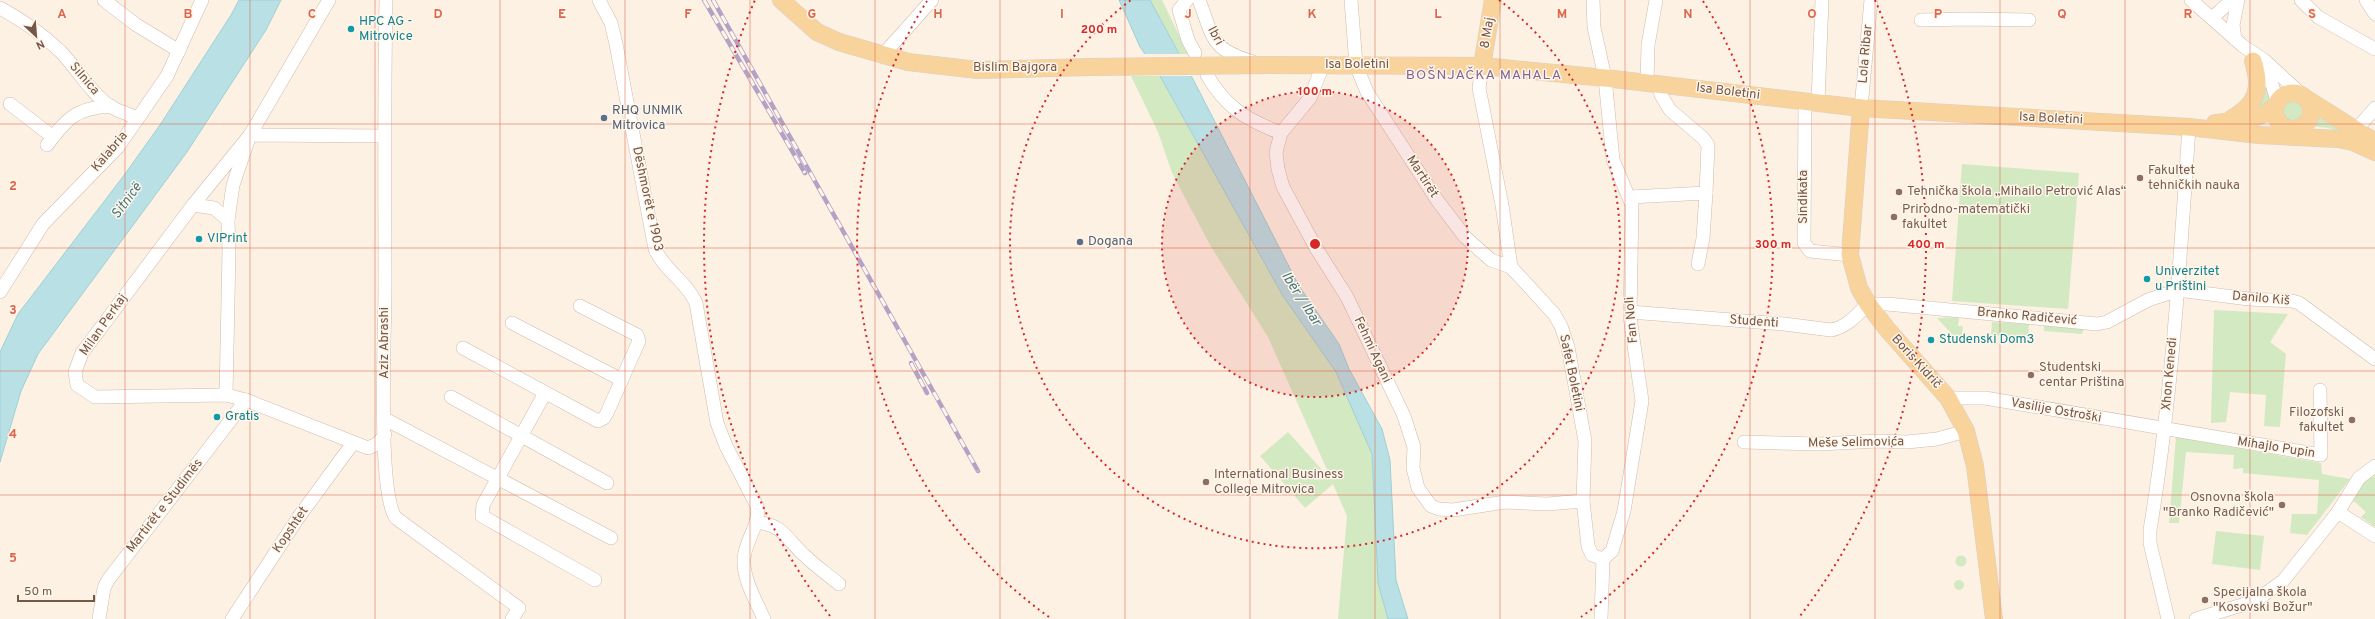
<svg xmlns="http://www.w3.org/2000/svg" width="2375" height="619" font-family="Overpass,sans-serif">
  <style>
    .green { fill: #d3e9c2 }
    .water { fill: #b8e0e5; stroke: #9ed0d6 }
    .pier { fill: #fcf1e3 }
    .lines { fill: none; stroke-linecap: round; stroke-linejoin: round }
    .minor-casing { stroke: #cfbbad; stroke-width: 14 }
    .major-casing { stroke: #d8d0cc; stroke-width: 18 }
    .minor { stroke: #fff; stroke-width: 13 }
    .major { stroke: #f9d39c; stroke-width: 17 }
    .rail-casing { stroke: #b3a2c5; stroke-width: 4.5 }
    .rail { stroke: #fff5e9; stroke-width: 3; stroke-dasharray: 9; stroke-linecap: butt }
    .major-bridge-casing { stroke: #d8d0cc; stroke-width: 18; stroke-linecap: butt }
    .major-bridge { stroke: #f9d39c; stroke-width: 17 }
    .grid { fill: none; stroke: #de664a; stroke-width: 1; stroke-opacity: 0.55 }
    .ring { fill: none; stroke: #d62828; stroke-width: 2; stroke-dasharray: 2 4 }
    .culture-dot { fill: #0f9aa8; stroke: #fff5e9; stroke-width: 1.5 }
    .service-dot { fill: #5c6f8a; stroke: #fff5e9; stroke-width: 1.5 }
    .education-dot { fill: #8d6e63; stroke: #fff5e9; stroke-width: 1.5 }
    .labels { text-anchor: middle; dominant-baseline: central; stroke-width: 3; stroke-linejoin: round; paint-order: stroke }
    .culture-label { font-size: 13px; fill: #0d838f; stroke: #fff5e9; text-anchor: start }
    .street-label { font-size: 13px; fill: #735749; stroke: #fff5e9 }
    .service-label { font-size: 13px; fill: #4e5e75; stroke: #fff5e9; text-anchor: start }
    .education-label { font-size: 13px; fill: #785e54; stroke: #fff5e9; text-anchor: start }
    .neighbourhood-label { font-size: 14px; letter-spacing: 1px; fill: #846597; stroke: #fff5e9 }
    .water-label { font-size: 14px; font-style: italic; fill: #41777f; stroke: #fff5e9 }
    .grid-label { font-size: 13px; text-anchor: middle; font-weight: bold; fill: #de664a; stroke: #fff5e9; stroke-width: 3; stroke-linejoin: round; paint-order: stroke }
    .centre { fill: #d62828; stroke: #fff5e9; stroke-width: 2 }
    .ring-label { font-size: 12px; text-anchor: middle; font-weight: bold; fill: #d62828; stroke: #fff5e9; stroke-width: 3; stroke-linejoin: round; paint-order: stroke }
  </style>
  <rect width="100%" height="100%" fill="#fcf1e3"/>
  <g class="green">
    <path d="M 1150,0 L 1162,0 L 1188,54 L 1180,54 Z"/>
    <path d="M 1131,76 L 1160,76 L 1283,296 L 1336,372 L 1372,454 L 1378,583 L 1388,619 L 1338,619 L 1347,516 L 1333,484 L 1305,508 L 1260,456 L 1288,432 L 1332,481 L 1268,337 L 1210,245 L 1172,173 L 1158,132 Z"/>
    <path d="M 2263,78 L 2272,98 L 2260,113 L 2256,106 Z"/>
    <circle cx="2292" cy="111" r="10"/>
    <path d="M 2317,110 L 2355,137 L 2328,128 L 2311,126 Z"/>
    <path d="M 1962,164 L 2079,173 L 2068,309 L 1952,301 Z"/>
    <path d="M 2214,310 L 2288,314 L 2270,342 L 2286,354 L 2280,427 L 2264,426 L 2266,395 L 2230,392 L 2226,422 L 2211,423 Z"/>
    <path d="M 1959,317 L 1958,326 L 1963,326 L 1961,344 L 1937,318 Z"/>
    <path d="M 2044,321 L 2085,326 L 2082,334 L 2044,331 Z"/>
    <path d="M 1992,322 L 2029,324 L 2028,338 L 1991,335 Z"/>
    <path d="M 2176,437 L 2321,463 L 2322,474 L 2350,479 L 2307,535 L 2290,533 L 2292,514 L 2317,514 L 2319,480 L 2243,473 L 2243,468 L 2233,469 L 2234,455 L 2186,452 L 2179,523 L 2169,523 Z"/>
    <path d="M 2375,476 L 2375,527 L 2361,517 L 2366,512 L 2354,501 L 2348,506 L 2363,481 Z"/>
    <path d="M 2216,531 L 2264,536 L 2260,570 L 2212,564 Z"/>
    <circle cx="1961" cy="561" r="5.5"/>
    <circle cx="1959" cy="585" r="5"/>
  </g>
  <g class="water">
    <path d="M 239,0 L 281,0 L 266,30 L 187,152 L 38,354 L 21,391 L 0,462 L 0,352 L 18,314 L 125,174 L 160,125 L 231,15 Z"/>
    <path d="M 1119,0 L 1150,0 L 1194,81 L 1299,286 L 1339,344 L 1349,369 L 1382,429 L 1390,460 L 1396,580 L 1408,619 L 1388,619 L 1378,583 L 1372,454 L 1336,372 L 1283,296 L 1160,76 L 1140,47 Z"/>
  </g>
  <path class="pier" d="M 1143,54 L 1182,54 L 1194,76 L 1158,76 Z"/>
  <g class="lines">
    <defs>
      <g id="minor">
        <path d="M 104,0 L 135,24 L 179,51"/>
        <path d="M 329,0 L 250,135 L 193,205 L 82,353 L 75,372 L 77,385 L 95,397 L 226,395 L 246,400 L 368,448 L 377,444 L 385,435"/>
        <path d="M 386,0 C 384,97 385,194 385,290 C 385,330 377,494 396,518 L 519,608 L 512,619"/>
        <path d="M 599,0 L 611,23 L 616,44 L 655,249 C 664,270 687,282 696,303 L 717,423 L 726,446 L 757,506 C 761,525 744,541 744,560 C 743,579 756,601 764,619"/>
        <path d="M 1187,0 L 1179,10 L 1188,40 L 1195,53"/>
        <path d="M 1199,0 C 1214,39 1210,49 1253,62"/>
        <path d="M 1351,0 L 1356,65 L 1367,92 L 1437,200 L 1465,237 L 1491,260 L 1511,267"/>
        <path d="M 1593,0 L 1594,27 L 1605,78 L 1613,160 L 1632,205 L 1630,317 L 1642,401 L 1624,511 L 1612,551 L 1603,559"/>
        <path d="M 2191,0 L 2243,46 L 2264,60 L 2301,94"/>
        <path d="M 2301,0 L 2318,17 L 2375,49"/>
        <path d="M 2366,0 L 2375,14"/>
        <path d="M 0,8 C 22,20 41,33 60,51 C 75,66 94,97 111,107 C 119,111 128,114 137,118"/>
        <path d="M 2212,18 L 2232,0"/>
        <path d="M 1921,20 L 1967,19 L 2029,20"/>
        <path d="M 2235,39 L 2233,25 L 2238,0"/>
        <path d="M 882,56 L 932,0"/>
        <path d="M 2253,61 L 2272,84 L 2277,101"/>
        <path d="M 1323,65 L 1310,98 L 1281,133 L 1276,152 L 1278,169 L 1283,187 L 1316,248 L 1347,297 L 1404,416 L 1414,447 L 1413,468 L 1418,488 L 1431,506 L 1439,509 L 1453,510 L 1505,502 L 1547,504 L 1583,501"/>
        <path d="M 1482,66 L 1479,88 L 1502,205 L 1511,267 L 1554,314 L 1561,326 L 1568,347 L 1585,441 L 1583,501 L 1588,546 L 1592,555 L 1603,559"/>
        <path d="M 1207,75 C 1226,108 1247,120 1281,133"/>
        <path d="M 1647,82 L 1648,45 L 1656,0"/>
        <path d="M 1805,101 L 1804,243 L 1810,251 L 1850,255"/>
        <path d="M 1818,102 L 1822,0"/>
        <path d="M 10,104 L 53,137"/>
        <path d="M 1861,108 L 1871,0"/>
        <path d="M 2355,131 L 2375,108"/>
        <path d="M 47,145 C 67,118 76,108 111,106"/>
        <path d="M 1630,197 L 1706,193 L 1708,145 L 1703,138 L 1670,110 L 1661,95 L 1659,84"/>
        <path d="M 193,205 L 214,208 L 228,220"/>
        <path d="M 1698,264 L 1703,238 L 1706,193"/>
        <path d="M 0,292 L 43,224 L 118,147 L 167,76 L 202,0"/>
        <path d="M 1630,312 L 1784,324 L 1831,330 C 1847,327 1857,315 1868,304 L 1887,304 L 2097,324 L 2107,322 L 2148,300 L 2178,290 L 2249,299 L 2292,301 L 2299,303 L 2375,359"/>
        <path d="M 512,323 L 622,380"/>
        <path d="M 463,348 L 598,421 L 604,418 L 607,413 L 639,341 L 637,335 L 580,306"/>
        <path d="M 545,393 L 483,505 L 482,516 L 595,580"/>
        <path d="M 226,395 L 229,250 L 228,220 L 233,185 L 250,135 L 384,136"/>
        <path d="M 451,397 L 607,483"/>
        <path d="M 1948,398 L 1985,398 L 2321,455 L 2320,390"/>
        <path d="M 385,419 L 611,538"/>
        <path d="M 1744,442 L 1819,444 L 1878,441 L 1907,442 L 1937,439 L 1966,431"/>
        <path d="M 2338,512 L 2375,536"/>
        <path d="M 756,522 C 783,525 785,537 803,554 C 814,565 827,574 839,584"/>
        <path d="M 99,619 L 104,588 L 108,580 L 246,400"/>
        <path d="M 232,619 L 298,518 L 353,443"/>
        <path d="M 1601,619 L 1603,559"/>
        <path d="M 2168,619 L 2150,543 L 2150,530 C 2172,397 2180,261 2189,127"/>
        <path d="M 2196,619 L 2255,601 L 2283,581 L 2338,512 L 2359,478 L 2375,466"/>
      </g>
      <g id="major">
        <path d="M 781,0 L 817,32 L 839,42 L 908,62 L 978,70 L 1089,67"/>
        <path d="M 1267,65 L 1482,66 L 1605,78 L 1861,108 L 2189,127 L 2259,135 L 2338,139 L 2353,142 L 2375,152"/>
        <path d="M 1482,66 L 1493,0"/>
        <circle cx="2293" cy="111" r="18"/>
        <path d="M 2307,99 L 2375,142"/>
        <path d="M 1861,108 L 1850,255 L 1859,288 L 1868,304 L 1887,329 L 1948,398 L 1966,431 L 1975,466 L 1994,619"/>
        <path d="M 2231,119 C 2257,104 2262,89 2253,61"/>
        <path d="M 2215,123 C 2234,121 2261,121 2275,106"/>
      </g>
    </defs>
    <use href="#minor" class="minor-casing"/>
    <use href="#major" class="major-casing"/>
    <use href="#minor" class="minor"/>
    <use href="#major" class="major"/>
    <defs>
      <g id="rail">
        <path d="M 704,0 L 805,173"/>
        <path d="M 713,0 L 978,471"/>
        <path d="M 911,363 L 927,393"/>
      </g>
    </defs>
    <use href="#rail" class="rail-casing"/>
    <use href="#rail" class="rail"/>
    <defs>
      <path id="major-bridge" d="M 1089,67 L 1267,65"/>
    </defs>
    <use href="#major-bridge" class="major-bridge-casing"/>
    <use href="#major-bridge" class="major-bridge"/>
  </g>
  <path class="grid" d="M 125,0 L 125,619M 250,0 L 250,619M 375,0 L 375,619M 500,0 L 500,619M 625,0 L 625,619M 750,0 L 750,619M 875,0 L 875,619M 1000,0 L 1000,619M 1125,0 L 1125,619M 1250,0 L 1250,619M 1375,0 L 1375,619M 1500,0 L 1500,619M 1625,0 L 1625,619M 1750,0 L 1750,619M 1875,0 L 1875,619M 2000,0 L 2000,619M 2125,0 L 2125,619M 2250,0 L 2250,619M 0,124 L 2375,124M 0,248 L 2375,248M 0,371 L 2375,371M 0,495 L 2375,495"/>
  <circle cx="1315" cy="244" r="153" fill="#d62828" fill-opacity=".12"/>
  <g class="ring">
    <circle cx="1315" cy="244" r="153"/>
    <path d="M1499 0A305 305 0 1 1 1131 0"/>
    <path d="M1049 617A458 458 0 0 1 927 1M1703 1A458 458 0 0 1 1581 617"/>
    <path d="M830 616A611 611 0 0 1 755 0M1875 0A611 611 0 0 1 1800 616"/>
  </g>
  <g class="culture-dot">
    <circle cx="351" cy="29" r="4"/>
    <circle cx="199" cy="239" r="4"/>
    <circle cx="2147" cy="279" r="4"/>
    <circle cx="1931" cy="340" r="4"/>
    <circle cx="217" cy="417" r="4"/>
  </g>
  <g class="service-dot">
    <circle cx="604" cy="118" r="4"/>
    <circle cx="1080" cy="242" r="4"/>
  </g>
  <g class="education-dot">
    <circle cx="2140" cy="178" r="4"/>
    <circle cx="1899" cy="192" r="4"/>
    <circle cx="1894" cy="217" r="4"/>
    <circle cx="2031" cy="375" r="4"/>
    <circle cx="2352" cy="420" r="4"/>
    <circle cx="1206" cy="482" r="4"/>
    <circle cx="2282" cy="505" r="4"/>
    <circle cx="2205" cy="600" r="4"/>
  </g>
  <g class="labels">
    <g class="culture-label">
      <text x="359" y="22">HPC AG -<tspan x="359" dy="15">Mitrovice</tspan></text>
      <text x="207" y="239">VIPrint</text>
      <text x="2155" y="272">Univerzitet<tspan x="2155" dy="15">u Prištini</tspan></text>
      <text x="1939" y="340">Studenski Dom3</text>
      <text x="225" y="417">Gratis</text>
    </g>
    <g class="street-label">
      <text transform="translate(1488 33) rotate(-80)">8 Maj</text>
      <text transform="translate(1215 36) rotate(61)">Ibri</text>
      <text transform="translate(1866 54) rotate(-85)">Lola Ribar</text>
      <text x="1357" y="65">Isa Boletini</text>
      <text x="1015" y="68">Bislim Bajgora</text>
      <text transform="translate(84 79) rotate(49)">Silnica</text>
      <text transform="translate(1728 92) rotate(7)">Isa Boletini</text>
      <text transform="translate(2051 119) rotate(3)">Isa Boletini</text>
      <text transform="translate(110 152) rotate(-50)">Kalabria</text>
      <text transform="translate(1422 177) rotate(57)">Martirët</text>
      <text transform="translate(1804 197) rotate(-90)">Sindikata</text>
      <text transform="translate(647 199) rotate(78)">Dëshmorët e 1903</text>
      <text transform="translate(2261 299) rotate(5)">Danilo Kiš</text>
      <text transform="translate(2027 317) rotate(5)">Branko Radičević</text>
      <text transform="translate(1632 320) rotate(-95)">Fan Noli</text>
      <text transform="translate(1754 322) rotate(4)">Studenti</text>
      <text transform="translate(104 325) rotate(-55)">Milan Perkaj</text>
      <text transform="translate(385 343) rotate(-90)">Aziz Abrashi</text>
      <text transform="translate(1372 350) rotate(65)">Fehmi Agani</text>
      <text transform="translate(1916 362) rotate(48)">Boris Kidrič</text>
      <text transform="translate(1571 373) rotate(78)">Safet Boletini</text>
      <text transform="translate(2170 374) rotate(-85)">Xhon Kenedi</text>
      <text transform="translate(2056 411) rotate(10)">Vasilije Ostroški</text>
      <text transform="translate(1856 443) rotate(-1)">Meše Selimovića</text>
      <text transform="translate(2276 448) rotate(9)">Mihajlo Pupin</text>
      <text transform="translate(165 506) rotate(-52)">Martirët e Studimës</text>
      <text transform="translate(291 530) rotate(-56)">Kopshtet</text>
    </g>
    <g class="service-label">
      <text x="612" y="111">RHQ UNMIK<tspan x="612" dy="15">Mitrovica</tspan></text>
      <text x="1088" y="242">Dogana</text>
    </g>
    <g class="education-label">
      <text x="2148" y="171">Fakultet<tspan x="2148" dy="15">tehničkih nauka</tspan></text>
      <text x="1907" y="192">Tehnička škola „Mihailo Petrović Alas“</text>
      <text x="1902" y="210">Prirodno-matematički<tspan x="1902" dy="15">fakultet</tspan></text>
      <text x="2039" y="368">Studentski<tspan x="2039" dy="15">centar Priština</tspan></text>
      <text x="2344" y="413" text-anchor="end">Filozofski<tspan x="2344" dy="15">fakultet</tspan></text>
      <text x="1214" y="475">International Business<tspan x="1214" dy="15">College Mitrovica</tspan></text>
      <text x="2274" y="498" text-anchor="end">Osnovna škola<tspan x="2274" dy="15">"Branko Radičević"</tspan></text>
      <text x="2213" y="593">Specijalna škola<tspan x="2213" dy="15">"Kosovski Božur"</tspan></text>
    </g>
    <g class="neighbourhood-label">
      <text x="1484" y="75">BOŠNJAČKA MAHALA</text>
    </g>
    <g class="water-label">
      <text transform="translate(127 201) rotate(-54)">Sitnicë</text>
      <text transform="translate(1301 299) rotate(57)">Ibër / Ibar</text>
    </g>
  </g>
  <g class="grid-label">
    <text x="62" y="18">A</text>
    <text x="188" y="18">B</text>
    <text x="312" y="18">C</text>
    <text x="438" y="18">D</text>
    <text x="562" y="18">E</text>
    <text x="688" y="18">F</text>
    <text x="812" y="18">G</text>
    <text x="938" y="18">H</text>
    <text x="1062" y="18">I</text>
    <text x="1188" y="18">J</text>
    <text x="1312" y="18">K</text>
    <text x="1438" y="18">L</text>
    <text x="1562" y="18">M</text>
    <text x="1688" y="18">N</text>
    <text x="1812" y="18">O</text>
    <text x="1938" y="18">P</text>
    <text x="2062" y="18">Q</text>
    <text x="2188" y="18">R</text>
    <text x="2312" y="18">S</text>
    <text x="13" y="190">2</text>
    <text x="13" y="314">3</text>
    <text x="13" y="438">4</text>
    <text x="13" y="562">5</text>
  </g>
  <circle cx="1315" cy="244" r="6" class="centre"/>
  <g class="ring-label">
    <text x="1099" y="33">200 m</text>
    <text x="1315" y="95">100 m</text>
    <text x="1773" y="248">300 m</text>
    <text x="1926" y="248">400 m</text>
  </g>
  <g transform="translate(36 36) rotate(154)" stroke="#fff5e9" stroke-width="3" paint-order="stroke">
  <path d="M0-3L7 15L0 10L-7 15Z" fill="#735749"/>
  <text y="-6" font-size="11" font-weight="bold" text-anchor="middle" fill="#735749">N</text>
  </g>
  <path d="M18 595v6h76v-6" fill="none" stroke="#735749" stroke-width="2"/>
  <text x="24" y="595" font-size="12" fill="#735749" stroke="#fff5e9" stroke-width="3" paint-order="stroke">50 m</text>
</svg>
